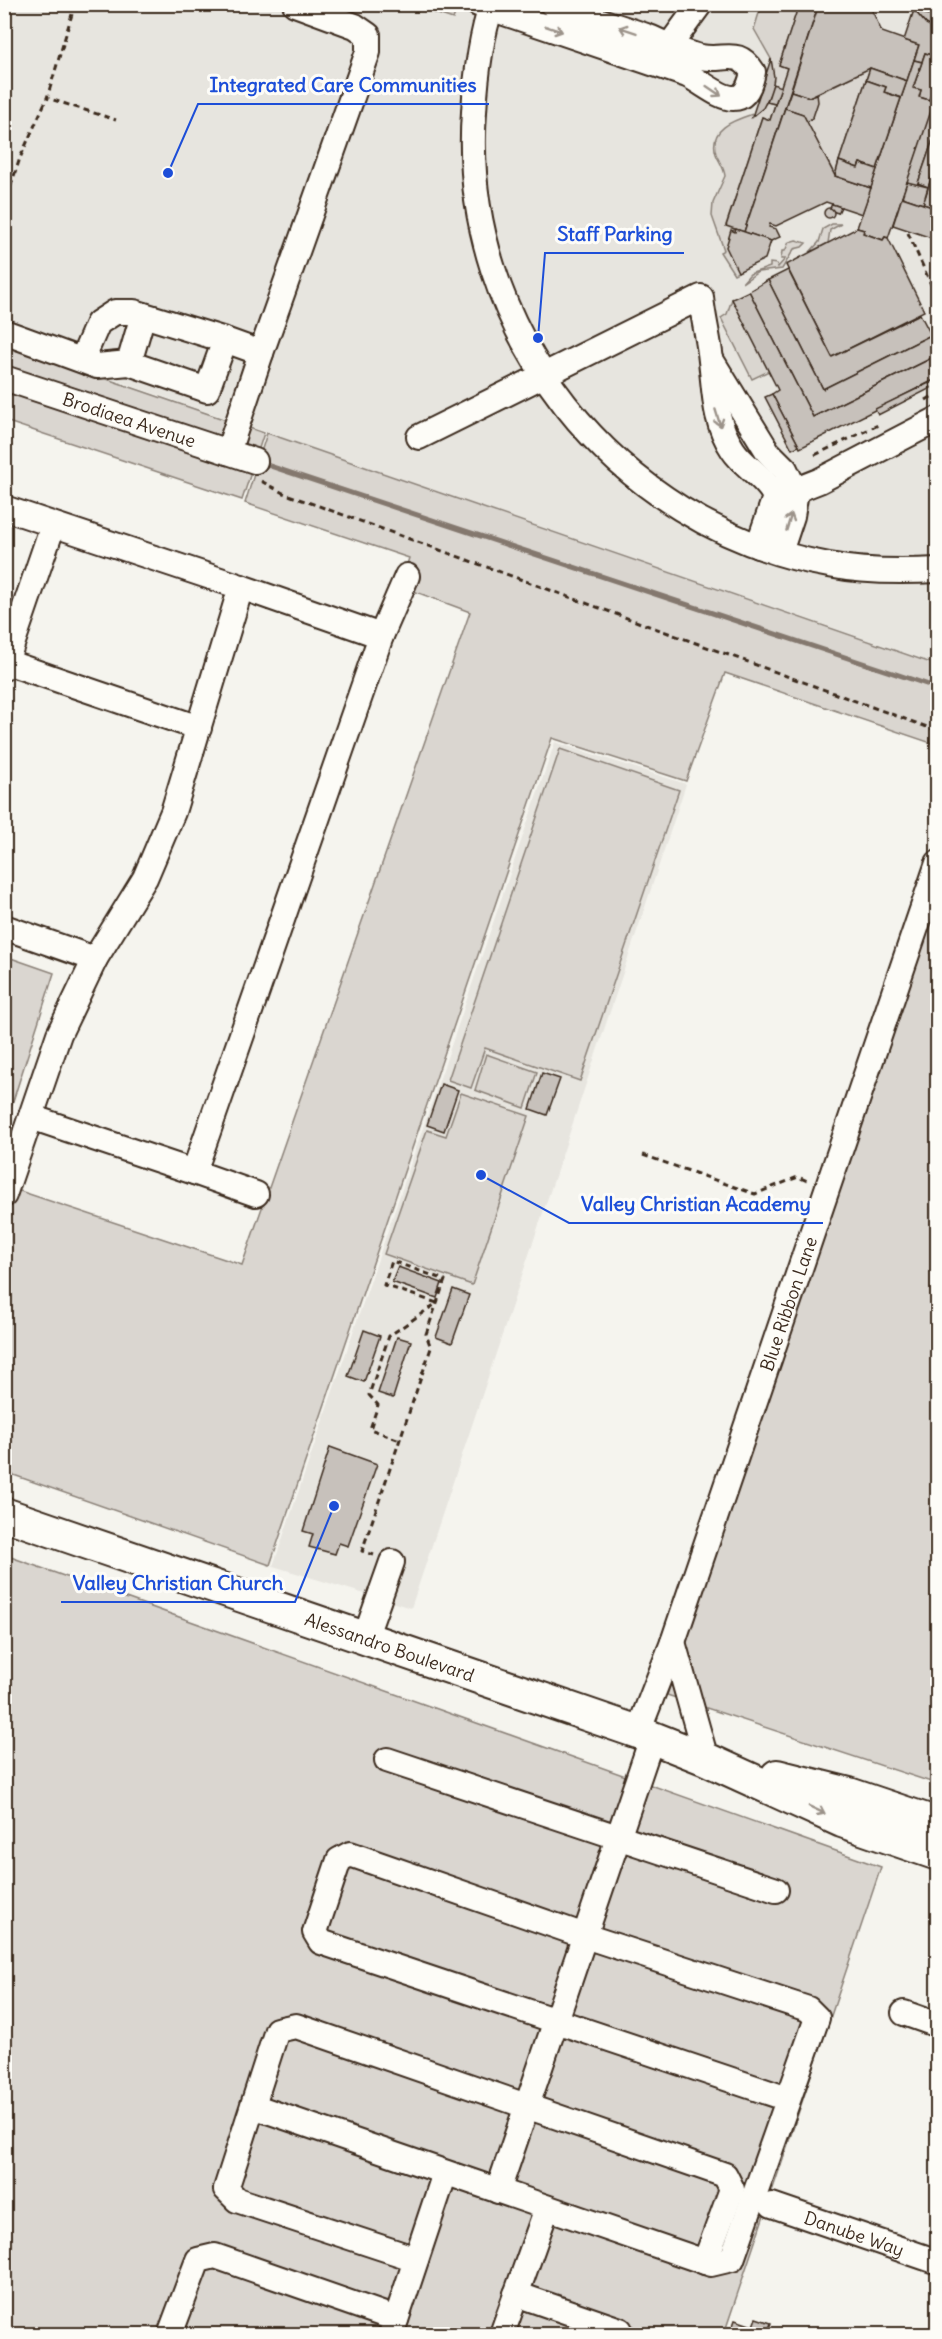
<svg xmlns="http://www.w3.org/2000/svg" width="942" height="2339" font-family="Delius,sans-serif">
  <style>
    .built { fill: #e7e5df }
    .green { fill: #dad6d0; stroke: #8a8077; stroke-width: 1.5 }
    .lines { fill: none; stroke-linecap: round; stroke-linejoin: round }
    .stream { stroke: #84786e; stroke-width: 5 }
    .building { fill: #c7c1bb; stroke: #3b2a1e; stroke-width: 1.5 }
    .minor-casing { stroke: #3b2a1e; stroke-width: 28 }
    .major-casing { stroke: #3b2a1e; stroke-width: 36 }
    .path { stroke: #3b2a1e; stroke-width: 3; stroke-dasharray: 6 4.5; stroke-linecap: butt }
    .minor { stroke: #fdfcf7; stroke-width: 24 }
    .major { stroke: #fdfcf7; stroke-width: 32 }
    .oneway { stroke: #9c938a }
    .labels { text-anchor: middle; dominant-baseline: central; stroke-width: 6; stroke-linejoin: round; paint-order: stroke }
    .street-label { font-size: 18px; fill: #3b2a1e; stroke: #fdfcf7 }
    .leader { fill: none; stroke: #1d4ed8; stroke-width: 2 }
    .callout-dot { fill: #1d4ed8; stroke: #fdfcf7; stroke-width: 2 }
    .callout-label { font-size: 20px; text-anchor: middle; font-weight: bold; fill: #1d4ed8; stroke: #fdfcf7; stroke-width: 6; stroke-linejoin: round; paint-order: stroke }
  </style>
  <rect width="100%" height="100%" fill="#f5f4ee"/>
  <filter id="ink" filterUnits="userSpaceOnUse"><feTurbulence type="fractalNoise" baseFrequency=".0167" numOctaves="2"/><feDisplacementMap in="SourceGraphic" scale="12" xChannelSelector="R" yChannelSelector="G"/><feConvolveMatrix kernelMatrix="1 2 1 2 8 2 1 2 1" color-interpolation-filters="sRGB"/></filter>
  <g filter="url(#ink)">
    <g class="built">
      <path d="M 5,5 L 937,5 L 937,664 L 5,342 Z"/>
      <path d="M 555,742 L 686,784 L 411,1608 L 273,1566 Z"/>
    </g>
    <g class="green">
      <path d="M 411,5 L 437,5 L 456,11 L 453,19 Z"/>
      <path d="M 769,5 L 799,5 L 779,65 L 787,68 L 781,87 L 773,84 L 771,59 L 754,29 L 760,10 Z"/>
      <path d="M 870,68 L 839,161 L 835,175 L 807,122 L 817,94 Z"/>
      <path d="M 767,102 L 775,104 L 770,120 L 762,117 L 726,225 L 736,229 L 732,231 L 738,272 L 734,274 L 720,252 L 724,250 L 712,216 L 713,203 L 725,176 C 724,167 719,162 716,154 C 708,128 735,120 753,114 L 753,117 Z"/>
      <path d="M 832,224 L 841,224 L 830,230 L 828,243 L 810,252 L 819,242 L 823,229 Z"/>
      <path d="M 796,240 L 806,243 L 802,247 L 794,249 L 782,269 L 758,272 L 742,283 L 750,274 L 770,267 L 770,263 L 777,264 L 778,267 L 785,259 L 781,259 L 782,251 L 785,251 L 789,242 Z"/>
      <path d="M 732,299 L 769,371 L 752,379 L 721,318 L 727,314 Z"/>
      <path d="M 5,344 L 264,433 L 242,500 L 5,421 Z"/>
      <path d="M 267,433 L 937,665 L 937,745 L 725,673 L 686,781 L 552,738 L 270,1565 L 5,1472 L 5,1186 L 242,1265 L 470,612 L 400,586 L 409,558 L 245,503 Z"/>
      <path d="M 560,749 L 679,790 L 580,1081 L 485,1048 L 471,1088 L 448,1080 Z"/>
      <path d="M 937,896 L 937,1784 L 667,1695 Z"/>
      <path d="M 5,956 L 54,973 L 5,1126 L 4,956 Z"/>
      <path d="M 486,1054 L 537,1072 L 525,1108 L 475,1090 Z"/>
      <path d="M 461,1093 L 529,1116 L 472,1285 L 384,1254 L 427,1130 L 446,1136 Z"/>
      <path d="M 5,1555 L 881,1867 L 724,2334 L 5,2334 Z"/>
    </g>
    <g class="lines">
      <path class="stream" d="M 267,465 L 938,688"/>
    </g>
    <g class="building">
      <path d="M 799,4 L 819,4 L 744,232 L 726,226 L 762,117 L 770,120 L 787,68 L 779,65 Z"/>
      <path d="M 819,4 L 869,4 L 882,32 L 919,45 L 907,81 L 870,68 L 809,97 L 791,91 Z"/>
      <path d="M 914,10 L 938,18 L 938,31 L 926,24 Z"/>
      <path d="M 914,10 L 926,24 L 938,31 L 938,57 L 925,53 L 922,62 L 914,60 L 919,45 L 904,40 Z"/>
      <path d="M 925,53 L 938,57 L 938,73 L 929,100 L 919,97 L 921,90 L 913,88 Z"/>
      <path d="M 771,59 L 774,77 L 772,90 L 763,108 L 752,117 Z"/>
      <path d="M 914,60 L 922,62 L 913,88 L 921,90 L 919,97 L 929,100 L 938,73 L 938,93 L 888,238 L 885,237 L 883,240 L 863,233 L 864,230 L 857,228 Z"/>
      <path d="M 870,68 L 907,81 L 901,98 L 884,92 L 886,87 L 866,80 Z"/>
      <path d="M 866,80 L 886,87 L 884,92 L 901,98 L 877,169 L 860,163 L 858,168 L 839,161 Z"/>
      <path d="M 773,84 L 781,87 L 775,104 L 767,102 Z"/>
      <path d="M 791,91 L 809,97 L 817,94 L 818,102 L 813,117 L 807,122 L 803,114 L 785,108 Z"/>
      <path d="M 938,93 L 938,110 L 932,108 Z"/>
      <path d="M 785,108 L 803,114 L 835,176 L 871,188 L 862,214 L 826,202 L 776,226 L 770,224 L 769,227 L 776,229 L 780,237 L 771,241 L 744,232 Z"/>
      <path d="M 932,108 L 938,110 L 938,125 L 917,186 L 907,182 Z"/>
      <path d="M 938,125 L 938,160 L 928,187 L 918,183 Z"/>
      <path d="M 839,161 L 858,168 L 860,163 L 877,169 L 871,188 L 835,176 Z"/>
      <path d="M 936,164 L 938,165 L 938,209 L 923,204 Z"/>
      <path d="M 907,182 L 928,187 L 923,204 L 902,197 Z"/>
      <path d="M 902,197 L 938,209 L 938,252 L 932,238 L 893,225 Z"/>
      <path d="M 832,204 L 841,207 L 838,213 L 829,210 Z"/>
      <circle cx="829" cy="213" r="5"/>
      <path d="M 857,228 L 864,230 L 863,233 L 883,240 L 885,237 L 888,238 L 924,311 L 832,357 L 786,265 Z"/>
      <path d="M 736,229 L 771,241 L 765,259 L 738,272 L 726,247 L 731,230 L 735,232 Z"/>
      <path d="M 788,270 L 832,357 L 920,314 L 931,335 L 823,389 L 768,280 Z"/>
      <path d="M 768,280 L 823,389 L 931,335 L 938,355 L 813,417 L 749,291 Z"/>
      <path d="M 749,291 L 813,417 L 938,355 L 938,378 L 800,448 L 772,394 L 778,390 L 732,299 Z"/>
      <path d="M 929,383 L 931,388 L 878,415 L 875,409 Z"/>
      <path d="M 772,394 L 799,446 L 792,449 L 765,397 Z"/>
      <path d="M 542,1073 L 560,1079 L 547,1115 L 530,1109 Z"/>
      <path d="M 441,1084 L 458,1090 L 444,1131 L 427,1125 Z"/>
      <path d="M 398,1267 L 442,1283 L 437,1298 L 392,1282 Z"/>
      <path d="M 453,1289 L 469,1295 L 452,1343 L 436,1337 Z"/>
      <path d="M 364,1330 L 380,1336 L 364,1382 L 348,1376 Z"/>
      <path d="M 397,1337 L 411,1341 L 393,1398 L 378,1393 Z"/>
      <path d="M 330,1447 L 377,1464 L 348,1546 L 339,1543 L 335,1554 L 309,1547 L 313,1534 L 303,1531 Z"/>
      <path d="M 756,2318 L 771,2323 L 768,2332 L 776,2334 L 730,2334 L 735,2320 L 753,2326 Z"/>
    </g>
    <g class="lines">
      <defs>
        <g id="minor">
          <path d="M 478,4 L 687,75 C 712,87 743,122 753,72 C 737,47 725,62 701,57 C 683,53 666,44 649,37 C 617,26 584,16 552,4"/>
          <path d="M 492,4 C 480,39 476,75 474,112 C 458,327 616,528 829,565 C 864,572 902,572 938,570"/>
          <path d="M 664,59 L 670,45 L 700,4"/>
          <path d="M 4,332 L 97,366 L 129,363 L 207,390 L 225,340 L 261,353 L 228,452"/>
          <path d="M 261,353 L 368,52 L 368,35 L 355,26 L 295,4"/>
          <path d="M 82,360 L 98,323 L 115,312 L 134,312 L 225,340"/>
          <path d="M 712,361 L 768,452 L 785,469 L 796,492 L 792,516 L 780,552"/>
          <path d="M 129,363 L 143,315"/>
          <path id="s1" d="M 4,378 L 255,461"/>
          <path d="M 419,437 L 701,297 C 703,319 709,339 711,361 C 715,393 714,422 733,450 C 744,467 768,479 775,497 L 758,546"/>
          <path d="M 781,496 L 819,481 L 938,419"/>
          <path d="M 4,508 L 241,587 L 173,812 L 145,878 L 95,959 L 59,1034 L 4,1195"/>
          <path d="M 381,636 L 407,576"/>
          <path d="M 6,662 L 199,728"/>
          <path d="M 4,668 L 53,525"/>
          <path d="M 4,927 L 95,959"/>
          <path d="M 31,1117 L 194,1172 L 381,636 L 241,587"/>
          <path d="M 194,1172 L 256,1194"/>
          <path d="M 365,1638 L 392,1562"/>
          <path d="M 673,1642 L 706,1759"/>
          <path id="s2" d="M 638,1732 L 673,1642 L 938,863"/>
          <path d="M 387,1760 L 776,1890"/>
          <path d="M 904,2013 L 938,2025"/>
          <path d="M 253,2106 L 711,2264 L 732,2259 L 817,2018 L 808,2009 L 585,1936 L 350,1854 L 339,1860 L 315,1932 L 321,1942 L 788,2099"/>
          <path d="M 498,2191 L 652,1738"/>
          <path id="s3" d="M 772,2205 L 938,2262"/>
          <path d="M 416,2259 L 237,2200 L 226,2189 L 277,2030 L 296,2026 L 725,2175 L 732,2189 L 705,2262"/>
          <path d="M 516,2294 L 620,2330"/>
          <path d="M 392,2332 L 445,2173"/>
          <path d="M 175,2334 L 172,2329 L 198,2260 L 215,2256 L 396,2319"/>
          <path d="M 502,2334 L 547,2208"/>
        </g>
        <g id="major">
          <path id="s4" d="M 4,1514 L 638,1732 L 706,1759 L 842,1821 L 938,1854"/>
          <path d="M 777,1776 L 849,1794 L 938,1824"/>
        </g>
      </defs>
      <use href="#minor" class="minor-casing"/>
      <use href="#major" class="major-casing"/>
      <g class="path">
        <path d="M 75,4 L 47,98 L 116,120"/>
        <path d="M 4,206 L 20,158 L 47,98"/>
        <path d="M 908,233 L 938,300"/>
        <path d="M 926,400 L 938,393"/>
        <path d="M 815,455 L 878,425"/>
        <path d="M 261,481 L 283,493 L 938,731"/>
        <path d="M 938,510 L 938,518"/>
        <path d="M 643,1155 L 755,1194 L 798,1177 L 810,1182"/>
        <path d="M 374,1555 L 362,1551 L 431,1348 L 426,1334 L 445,1280 L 392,1261 L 384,1285 L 437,1303 L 389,1336 L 369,1395 L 378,1405 L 370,1429 L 400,1440"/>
      </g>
      <use href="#minor" class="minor"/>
      <use href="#major" class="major"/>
    </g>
    <defs><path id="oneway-shaft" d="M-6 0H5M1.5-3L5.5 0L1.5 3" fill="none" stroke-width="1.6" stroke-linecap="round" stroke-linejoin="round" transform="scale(1.5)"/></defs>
    <g class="oneway">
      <use href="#oneway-shaft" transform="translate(554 29) rotate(19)"/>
      <use href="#oneway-shaft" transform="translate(628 30) rotate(-161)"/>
      <use href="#oneway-shaft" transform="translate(714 91) rotate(34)"/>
      <use href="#oneway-shaft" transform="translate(718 418) rotate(73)"/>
      <use href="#oneway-shaft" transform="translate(789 522) rotate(-73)"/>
      <use href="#oneway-shaft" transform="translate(817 1810) rotate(25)"/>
    </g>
  </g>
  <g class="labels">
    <g class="street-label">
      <text stroke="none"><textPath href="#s1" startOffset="132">Brodiaea Avenue</textPath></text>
      <text stroke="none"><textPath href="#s2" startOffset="454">Blue Ribbon Lane</textPath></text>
      <text stroke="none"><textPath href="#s4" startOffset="408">Alessandro Boulevard</textPath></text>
      <text stroke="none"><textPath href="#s3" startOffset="87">Danube Way</textPath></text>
    </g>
  </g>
  <path class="leader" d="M168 173L198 104H489M538 338L545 253H684M481 1175L569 1223H823M334 1506L295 1602H61"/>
  <g class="callout-dot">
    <circle cx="168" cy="173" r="6"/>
    <circle cx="538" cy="338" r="6"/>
    <circle cx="481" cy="1175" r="6"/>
    <circle cx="334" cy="1506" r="6"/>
  </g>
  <g class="callout-label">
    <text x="343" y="92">Integrated Care Communities</text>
    <text x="615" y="241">Staff Parking</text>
    <text x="696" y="1211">Valley Christian Academy</text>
    <text x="178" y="1590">Valley Christian Church</text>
  </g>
  <rect width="942" height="2339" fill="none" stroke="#fdfcf7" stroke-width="24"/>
  <rect x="12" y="12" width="918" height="2315" fill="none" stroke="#3b2a1e" stroke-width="2" filter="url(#ink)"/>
</svg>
